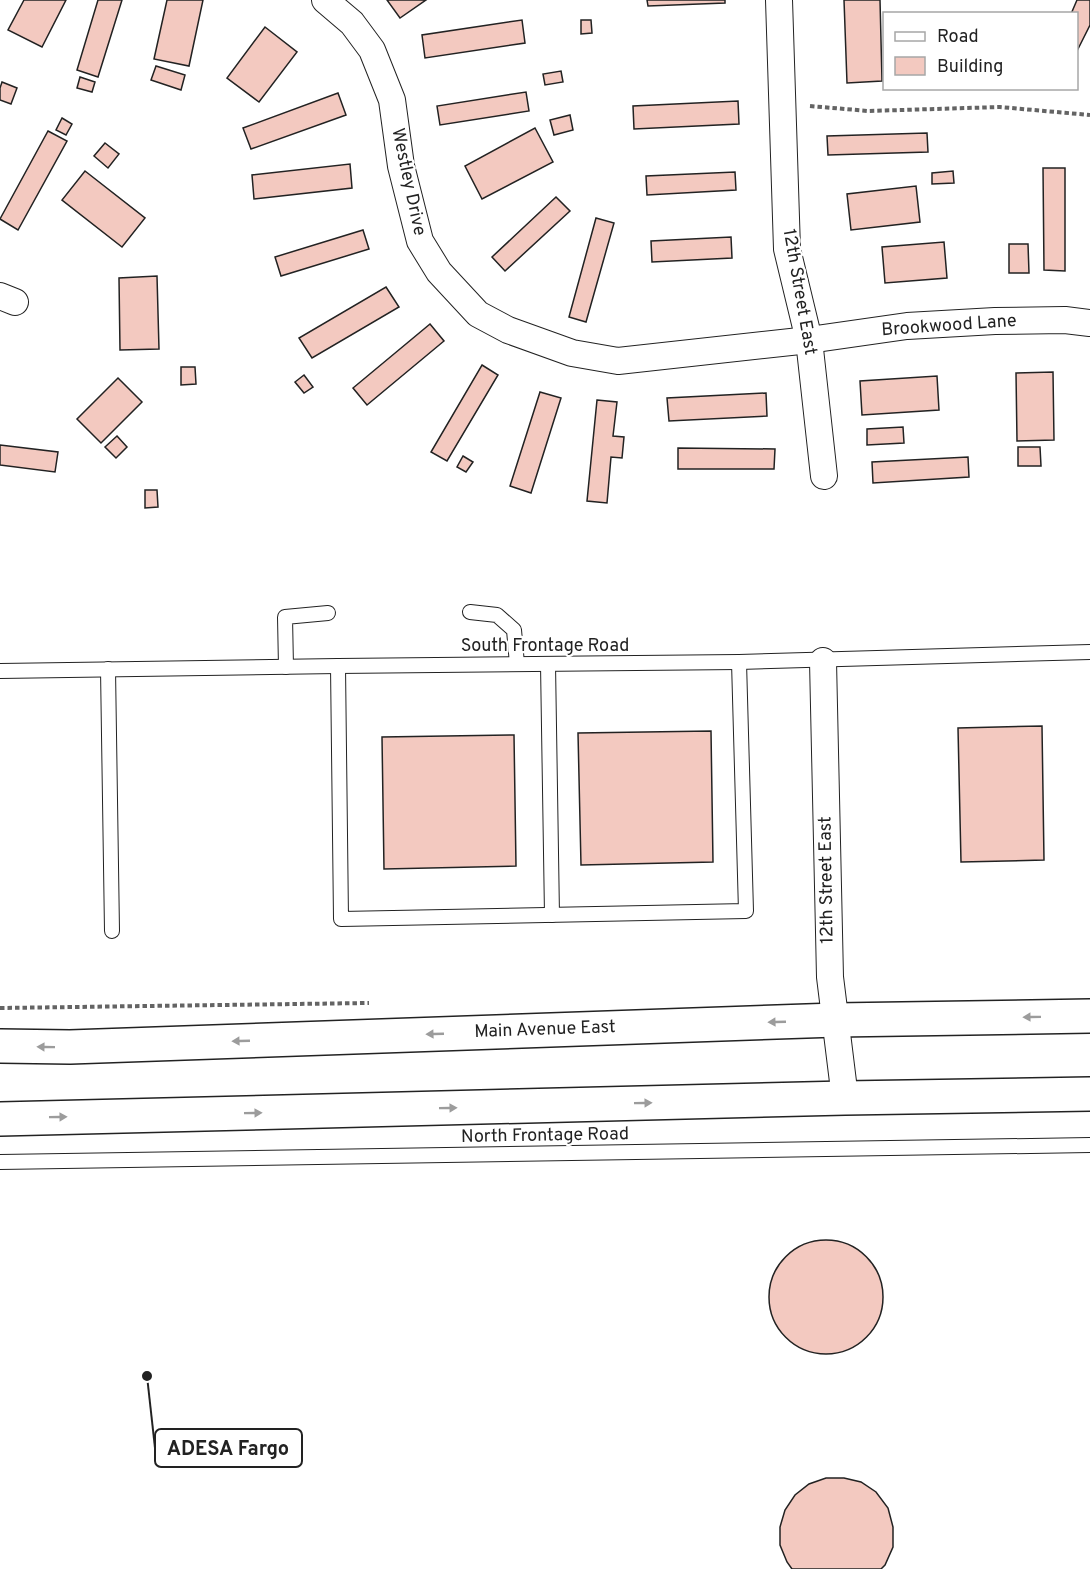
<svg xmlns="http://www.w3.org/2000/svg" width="1090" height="1569" font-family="Overpass,sans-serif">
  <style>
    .building { fill: #f3c9c0; stroke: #222; stroke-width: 1.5 }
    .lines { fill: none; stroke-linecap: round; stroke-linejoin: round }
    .service-casing { stroke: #222; stroke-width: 16 }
    .minor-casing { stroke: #222; stroke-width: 28 }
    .primary-casing { stroke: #222; stroke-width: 36 }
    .path { stroke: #646464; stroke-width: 4; stroke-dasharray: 4.5 3; stroke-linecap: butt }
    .service { stroke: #fff; stroke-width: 14 }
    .minor { stroke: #fff; stroke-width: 26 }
    .primary { stroke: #fff; stroke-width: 33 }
    .oneway { fill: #9c9c9c }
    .labels { text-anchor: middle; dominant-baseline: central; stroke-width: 4.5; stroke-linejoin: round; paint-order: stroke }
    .street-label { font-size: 18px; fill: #222; stroke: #fff }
    .leader { fill: none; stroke: #222; stroke-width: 2 }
    .callout-dot { fill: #222; stroke: #fff; stroke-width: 2 }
    .callout { fill: #fff; stroke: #222; stroke-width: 2 }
    .callout-label { font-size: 20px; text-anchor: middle; font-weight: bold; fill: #222 }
  </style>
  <rect width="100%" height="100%" fill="#fff"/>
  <g class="building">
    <path d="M 24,0 L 66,0 L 42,47 L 8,30 Z"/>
    <path d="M 98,0 L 122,0 L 98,77 L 77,70 Z"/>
    <path d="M 167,0 L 203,0 L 189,66 L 154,59 Z"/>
    <path d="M 387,0 L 426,0 L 400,18 Z"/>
    <path d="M 647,0 L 725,0 L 725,3 L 648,6 Z"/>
    <path d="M 844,0 L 880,0 L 882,81 L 847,83 Z"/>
    <path d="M 1077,0 L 1090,0 L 1090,25 L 1076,53 L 1076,14 L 1071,14 Z"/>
    <path d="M 522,20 L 525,43 L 425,58 L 422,35 Z"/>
    <path d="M 581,20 L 591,20 L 592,33 L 581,34 Z"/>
    <path d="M 265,27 L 297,52 L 259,102 L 227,78 Z"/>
    <path d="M 156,66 L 185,75 L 181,90 L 151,80 Z"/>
    <path d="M 561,71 L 563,82 L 545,85 L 543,74 Z"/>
    <path d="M 80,77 L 95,82 L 92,92 L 77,88 Z"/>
    <path d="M 2,82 L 17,88 L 11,104 L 0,100 L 0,88 Z"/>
    <path d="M 526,92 L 529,111 L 440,125 L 437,106 Z"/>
    <path d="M 338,93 L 346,115 L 251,149 L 243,128 Z"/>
    <path d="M 738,101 L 739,124 L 634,129 L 633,106 Z"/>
    <path d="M 570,115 L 573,130 L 554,135 L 550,120 Z"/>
    <path d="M 62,118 L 72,124 L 66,135 L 56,130 Z"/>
    <path d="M 535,128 L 553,162 L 482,199 L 465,166 Z"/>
    <path d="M 48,131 L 67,141 L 18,230 L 0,219 Z"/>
    <path d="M 927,133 L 928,152 L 828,155 L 827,136 Z"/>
    <path d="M 105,143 L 119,154 L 108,168 L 94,156 Z"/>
    <path d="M 350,164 L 352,188 L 254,199 L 252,175 Z"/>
    <path d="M 1043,168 L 1065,168 L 1065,271 L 1044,270 Z"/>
    <path d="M 85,171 L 145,218 L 122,247 L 62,200 Z"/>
    <path d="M 953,171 L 954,183 L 932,184 L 932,173 Z"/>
    <path d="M 735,172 L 736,190 L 647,195 L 646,176 Z"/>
    <path d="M 916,186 L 920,222 L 851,230 L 847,194 Z"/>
    <path d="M 556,197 L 570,211 L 505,271 L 492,257 Z"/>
    <path d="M 596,218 L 614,223 L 586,322 L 569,317 Z"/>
    <path d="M 363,230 L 369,249 L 281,276 L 275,257 Z"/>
    <path d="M 731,237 L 732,258 L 652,262 L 651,241 Z"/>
    <path d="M 944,242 L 947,278 L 885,283 L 882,247 Z"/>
    <path d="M 1009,244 L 1028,244 L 1029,273 L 1009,273 Z"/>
    <path d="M 157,276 L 159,349 L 120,350 L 119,278 Z"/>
    <path d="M 386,287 L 399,307 L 312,358 L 299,338 Z"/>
    <path d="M 430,324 L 444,341 L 367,405 L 353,388 Z"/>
    <path d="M 482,365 L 498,375 L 447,461 L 431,452 Z"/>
    <path d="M 181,367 L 195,367 L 196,384 L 181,385 Z"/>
    <path d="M 1053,372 L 1054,440 L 1017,441 L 1016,373 Z"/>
    <path d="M 304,375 L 313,387 L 304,393 L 295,382 Z"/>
    <path d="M 937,376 L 939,410 L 862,415 L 860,381 Z"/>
    <path d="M 118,378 L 142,402 L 101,443 L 77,419 Z"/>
    <path d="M 540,392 L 561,398 L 531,493 L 510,486 Z"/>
    <path d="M 766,393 L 767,416 L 669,421 L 667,398 Z"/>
    <path d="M 597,400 L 617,402 L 613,436 L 624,437 L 622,458 L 611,457 L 607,503 L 587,501 Z"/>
    <path d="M 903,427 L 904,443 L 867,445 L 867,429 Z"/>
    <path d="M 117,436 L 127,447 L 116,458 L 105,447 Z"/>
    <path d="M 0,445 L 58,452 L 55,472 L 0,465 Z"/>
    <path d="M 1018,447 L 1040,447 L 1041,466 L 1018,466 Z"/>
    <path d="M 678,448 L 775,449 L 774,469 L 678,469 Z"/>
    <path d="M 463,456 L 473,462 L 466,472 L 457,467 Z"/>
    <path d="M 968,457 L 969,477 L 873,483 L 872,462 Z"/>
    <path d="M 145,490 L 157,490 L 158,507 L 145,508 Z"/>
    <path d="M 1042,726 L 1044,860 L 961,862 L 958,728 Z"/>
    <path d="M 711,731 L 713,862 L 581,865 L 578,733 Z"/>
    <path d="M 514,735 L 516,866 L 384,869 L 382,737 Z"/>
    <circle cx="826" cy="1297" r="57"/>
    <path d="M 826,1478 L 844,1478 L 861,1482 L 876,1492 L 888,1508 L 893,1527 L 893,1547 L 885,1565 L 881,1569 L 792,1569 L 787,1562 L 780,1545 L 780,1527 L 785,1510 L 795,1495 L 809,1484 Z"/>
  </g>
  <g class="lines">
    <defs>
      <g id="service">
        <path d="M 470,612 L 497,615 L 514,630 L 517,664"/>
        <path d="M 548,664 L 552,915"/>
        <path d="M 338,666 L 341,919 L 746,911 L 739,662"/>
        <path d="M 286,667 L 285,617 L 328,613"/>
        <path d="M 108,669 L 112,931"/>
        <path d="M 0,671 L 338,666 L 739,662 L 1090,652"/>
        <path d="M 0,1162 L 1090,1145"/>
      </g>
      <g id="minor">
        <path d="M 325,0 L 352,23 L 372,50 L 392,100 L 401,166 L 420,241 L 439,272 L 478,314 L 508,330 L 572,353 L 618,361 L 809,340 L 907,326 L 995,321 L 1065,320 L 1090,323"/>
        <path d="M 779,0 L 787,249 L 809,340 L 824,476"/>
        <path d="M 0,296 L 15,302"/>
        <path d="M 823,661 L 830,977 L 845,1098"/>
      </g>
      <g id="primary">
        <path d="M 0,1046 L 70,1047 L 836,1020 L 1090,1016"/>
        <path d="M 0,1119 L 845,1098 L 1090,1094"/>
      </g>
    </defs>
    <use href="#service" class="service-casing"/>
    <use href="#minor" class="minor-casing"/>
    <use href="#primary" class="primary-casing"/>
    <g class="path">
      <path d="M 810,106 L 868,111 L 1000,107 L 1090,115"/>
      <path d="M 0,1008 L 369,1003"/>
    </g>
    <use href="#service" class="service"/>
    <use href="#minor" class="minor"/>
    <use href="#primary" class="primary"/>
  </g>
  <defs><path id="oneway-solid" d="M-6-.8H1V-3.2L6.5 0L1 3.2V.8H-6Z" transform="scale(1.5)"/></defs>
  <g class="oneway">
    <use href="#oneway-solid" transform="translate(1032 1017) rotate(179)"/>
    <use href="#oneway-solid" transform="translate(777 1022) rotate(178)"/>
    <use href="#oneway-solid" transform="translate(435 1034) rotate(178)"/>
    <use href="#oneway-solid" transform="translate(241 1041) rotate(178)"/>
    <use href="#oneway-solid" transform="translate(46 1047) rotate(-179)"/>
    <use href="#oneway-solid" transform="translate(643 1103) rotate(-1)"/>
    <use href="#oneway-solid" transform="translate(448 1108) rotate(-1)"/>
    <use href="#oneway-solid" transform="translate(253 1113) rotate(-1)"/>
    <use href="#oneway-solid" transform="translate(58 1117) rotate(-1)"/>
  </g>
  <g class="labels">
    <g class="street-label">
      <text transform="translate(408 182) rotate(78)">Westley Drive</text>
      <text transform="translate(799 292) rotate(80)">12th Street East</text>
      <text transform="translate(949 326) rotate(-4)">Brookwood Lane</text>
      <text x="545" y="646">South Frontage Road</text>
      <text transform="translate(827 880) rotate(-91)">12th Street East</text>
      <text transform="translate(545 1030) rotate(-2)">Main Avenue East</text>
      <text transform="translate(545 1136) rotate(-1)">North Frontage Road</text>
    </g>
  </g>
  <path class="leader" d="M147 1376L155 1448"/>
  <circle class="callout-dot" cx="147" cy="1376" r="6"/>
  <rect class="callout" x="155" y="1429" width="147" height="38" rx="6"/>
  <g class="callout-label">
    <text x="228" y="1455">ADESA Fargo</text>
  </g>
  <rect x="883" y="12" width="195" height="78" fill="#ffffff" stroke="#a7a7a7" stroke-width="1.5"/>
  <rect x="895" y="32" width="30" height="9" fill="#ffffff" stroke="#a7a7a7" stroke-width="1.5"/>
  <text x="937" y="42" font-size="18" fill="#222222">Road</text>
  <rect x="895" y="57" width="30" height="18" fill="#f3c9c0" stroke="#a7a7a7" stroke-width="1.5"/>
  <text x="937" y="72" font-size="18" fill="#222222">Building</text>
</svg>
